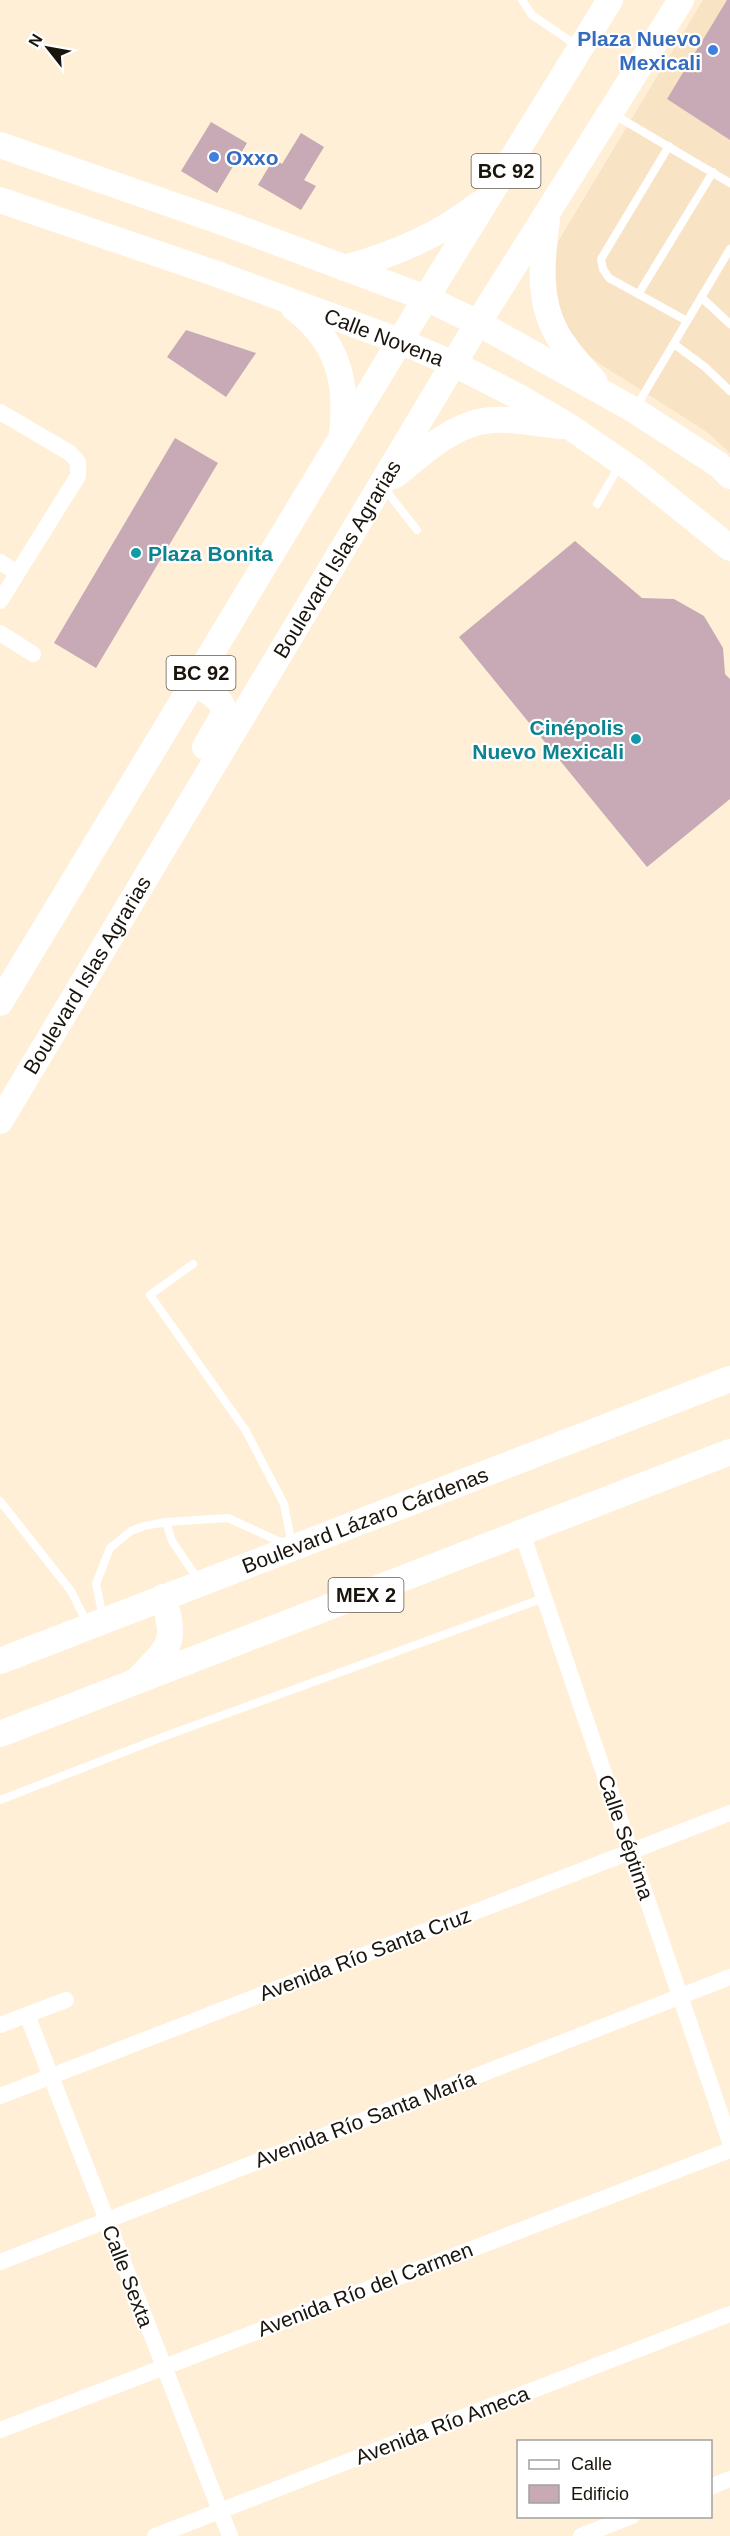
<svg xmlns="http://www.w3.org/2000/svg" width="730" height="2536" font-family="Helvetica,sans-serif">
  <style>
    .built { fill: #f8e4c5 }
    .building { fill: #c7aab5 }
    .lines { fill: none; stroke-linecap: round; stroke-linejoin: round }
    .service { stroke: #fff; stroke-width: 8 }
    .minor { stroke: #fff; stroke-width: 16 }
    .primary { stroke: #fff; stroke-width: 26 }
    .shop-dot { fill: #3f7fe0; stroke: #fff; stroke-width: 2 }
    .culture-dot { fill: #0f9aa8; stroke: #fff; stroke-width: 2 }
    .labels { text-anchor: middle; dominant-baseline: central; stroke-width: 4.5; stroke-linejoin: round; paint-order: stroke }
    .shield { fill: #fff; stroke: #5f5b55; stroke-width: 1.5 }
    .shield-label { font-size: 20px; font-weight: bold; fill: #1a150c }
    .shop-label { font-size: 21px; font-weight: bold; fill: #366cbe; stroke: #fff; text-anchor: end }
    .street-label { font-size: 21px; fill: #1a150c; stroke: #fff }
    .culture-label { font-size: 21px; font-weight: bold; fill: #0d838f; stroke: #fff; text-anchor: start }
  </style>
  <rect width="100%" height="100%" fill="#ffefd6"/>
  <path class="built" d="M 703,0 L 730,0 L 730,453 L 707,432 L 597,362 L 572,342 L 556,317 L 549,278 L 556,245 Z"/>
  <g class="building">
    <path d="M 727,0 L 730,0 L 730,140 L 667,99 Z"/>
    <path d="M 211,122 L 247,143 L 217,193 L 181,171 Z"/>
    <path d="M 301,133 L 324,147 L 304,180 L 316,186 L 301,210 L 258,185 L 274,158 L 282,164 Z"/>
    <path d="M 186,330 L 256,353 L 226,397 L 167,357 Z"/>
    <path d="M 175,438 L 218,463 L 96,668 L 54,643 Z"/>
    <path d="M 575,541 L 642,598 L 674,599 L 704,616 L 723,648 L 725,674 L 730,679 L 730,799 L 647,867 L 459,637 Z"/>
  </g>
  <g class="lines">
    <g class="service">
      <path d="M 522,0 L 532,15 L 579,47"/>
      <path d="M 613,114 L 730,183"/>
      <path d="M 669,146 L 601,259 L 603,269 L 609,278 L 687,321"/>
      <path d="M 639,293 L 713,172"/>
      <path d="M 701,297 L 730,324"/>
      <path d="M 674,344 L 705,367 L 730,391"/>
      <path d="M 636,407 L 730,249"/>
      <path d="M 384,488 L 417,530"/>
      <path d="M 597,504 L 620,465"/>
      <path d="M 193,1264 L 150,1295 L 246,1431 L 284,1504 L 292,1545"/>
      <path d="M 0,1501 L 71,1591 L 88,1625"/>
      <path d="M 166,1522 L 172,1541 L 199,1581"/>
      <path d="M 103,1617 L 96,1584 L 110,1548 L 131,1531 L 144,1526 L 166,1522 L 228,1518 L 287,1545"/>
      <path d="M 0,1800 L 168,1735 L 544,1598"/>
    </g>
    <g class="minor">
      <path d="M 0,412 L 70,453 L 78,462 L 78,476 L 0,601"/>
      <path d="M 0,562 L 16,572"/>
      <path d="M 0,633 L 33,654"/>
      <path d="M 522,1533 L 730,2142"/>
      <path d="M 27,2015 L 230,2536"/>
      <path d="M 0,2025 L 66,2000"/>
      <path d="M 0,2096 L 730,1813"/>
      <path d="M 0,2262 L 730,1977"/>
      <path d="M 0,2430 L 730,2150"/>
      <path d="M 710,2487 L 730,2479"/>
      <path d="M 155,2536 L 730,2314"/>
      <path d="M 581,2536 L 632,2516"/>
    </g>
    <g class="primary">
      <path d="M 0,145 L 222,222 L 426,298 L 478,323 L 634,410 L 719,465 L 730,476"/>
      <path d="M 0,200 L 214,273 L 402,342 L 454,364 L 519,397 L 570,427 L 634,471 L 730,548"/>
      <path d="M 547,219 C 542,257 537,299 557,334 C 567,352 582,367 595,382"/>
      <path d="M 344,268 C 394,255 439,236 479,204"/>
      <path d="M 294,308 C 338,342 348,381 342,434"/>
      <path d="M 394,476 C 419,457 447,429 479,422 C 505,416 536,424 562,426"/>
      <path d="M 194,683 C 236,707 226,710 205,747"/>
      <path d="M 0,1003 L 426,298 L 610,0"/>
      <path d="M 0,1121 L 478,323 L 681,0"/>
      <path d="M 0,1661 L 730,1379"/>
      <path d="M 139,1678 C 171,1645 177,1643 163,1597"/>
      <path d="M 0,1734 L 730,1452"/>
    </g>
  </g>
  <g class="shop-dot">
    <circle cx="713" cy="50" r="6"/>
    <circle cx="214" cy="157" r="6"/>
  </g>
  <g class="culture-dot">
    <circle cx="136" cy="553" r="6"/>
    <circle cx="636" cy="739" r="6"/>
  </g>
  <g class="labels">
    <g class="shield">
      <rect x="471.5" y="154" width="69" height="34" rx="4.5"/>
      <rect x="166.5" y="656" width="69" height="34" rx="4.5"/>
      <rect x="328.5" y="1578" width="75" height="34" rx="4.5"/>
    </g>
    <g class="shield-label">
      <text x="506" y="171">BC 92</text>
      <text x="201" y="673">BC 92</text>
      <text x="366" y="1595">MEX 2</text>
    </g>
    <g class="shop-label">
      <text x="701" y="38">Plaza Nuevo<tspan x="701" dy="24">Mexicali</tspan></text>
      <text x="226" y="157" text-anchor="start">Oxxo</text>
    </g>
    <g class="street-label">
      <text transform="translate(384 337) rotate(21)">Calle Novena</text>
      <text transform="translate(337 559) rotate(-59)">Boulevard Islas Agrarias</text>
      <text transform="translate(87 975) rotate(-59)">Boulevard Islas Agrarias</text>
      <text transform="translate(365 1520) rotate(-21)">Boulevard Lázaro Cárdenas</text>
      <text transform="translate(626 1837) rotate(71)">Calle Séptima</text>
      <text transform="translate(365 1954) rotate(-21)">Avenida Río Santa Cruz</text>
      <text transform="translate(365 2119) rotate(-21)">Avenida Río Santa María</text>
      <text transform="translate(128 2276) rotate(69)">Calle Sexta</text>
      <text transform="translate(365 2289) rotate(-21)">Avenida Río del Carmen</text>
      <text transform="translate(442 2425) rotate(-21)">Avenida Río Ameca</text>
    </g>
    <g class="culture-label">
      <text x="148" y="553">Plaza Bonita</text>
      <text x="624" y="727" text-anchor="end">Cinépolis<tspan x="624" dy="24">Nuevo Mexicali</tspan></text>
    </g>
  </g>
  <rect x="517" y="2440" width="195" height="78" fill="#ffffff" stroke="#a3a19e" stroke-width="1.5"/>
  <rect x="529" y="2460" width="30" height="9" fill="#ffffff" stroke="#a3a19e" stroke-width="1.5"/>
  <text x="571" y="2470" font-size="18" fill="#1a150c">Calle</text>
  <rect x="529" y="2485" width="30" height="18" fill="#c7aab5" stroke="#a3a19e" stroke-width="1.5"/>
  <text x="571" y="2500" font-size="18" fill="#1a150c">Edificio</text>
  <g transform="translate(48 48) rotate(301)" stroke="#ffffff" stroke-width="4.5" paint-order="stroke">
  <path d="M0-4.5L10 22L0 15L-10 22Z" fill="#1a150c"/>
  <text y="-9" font-size="16" font-weight="bold" text-anchor="middle" fill="#1a150c">N</text>
  </g>
</svg>
